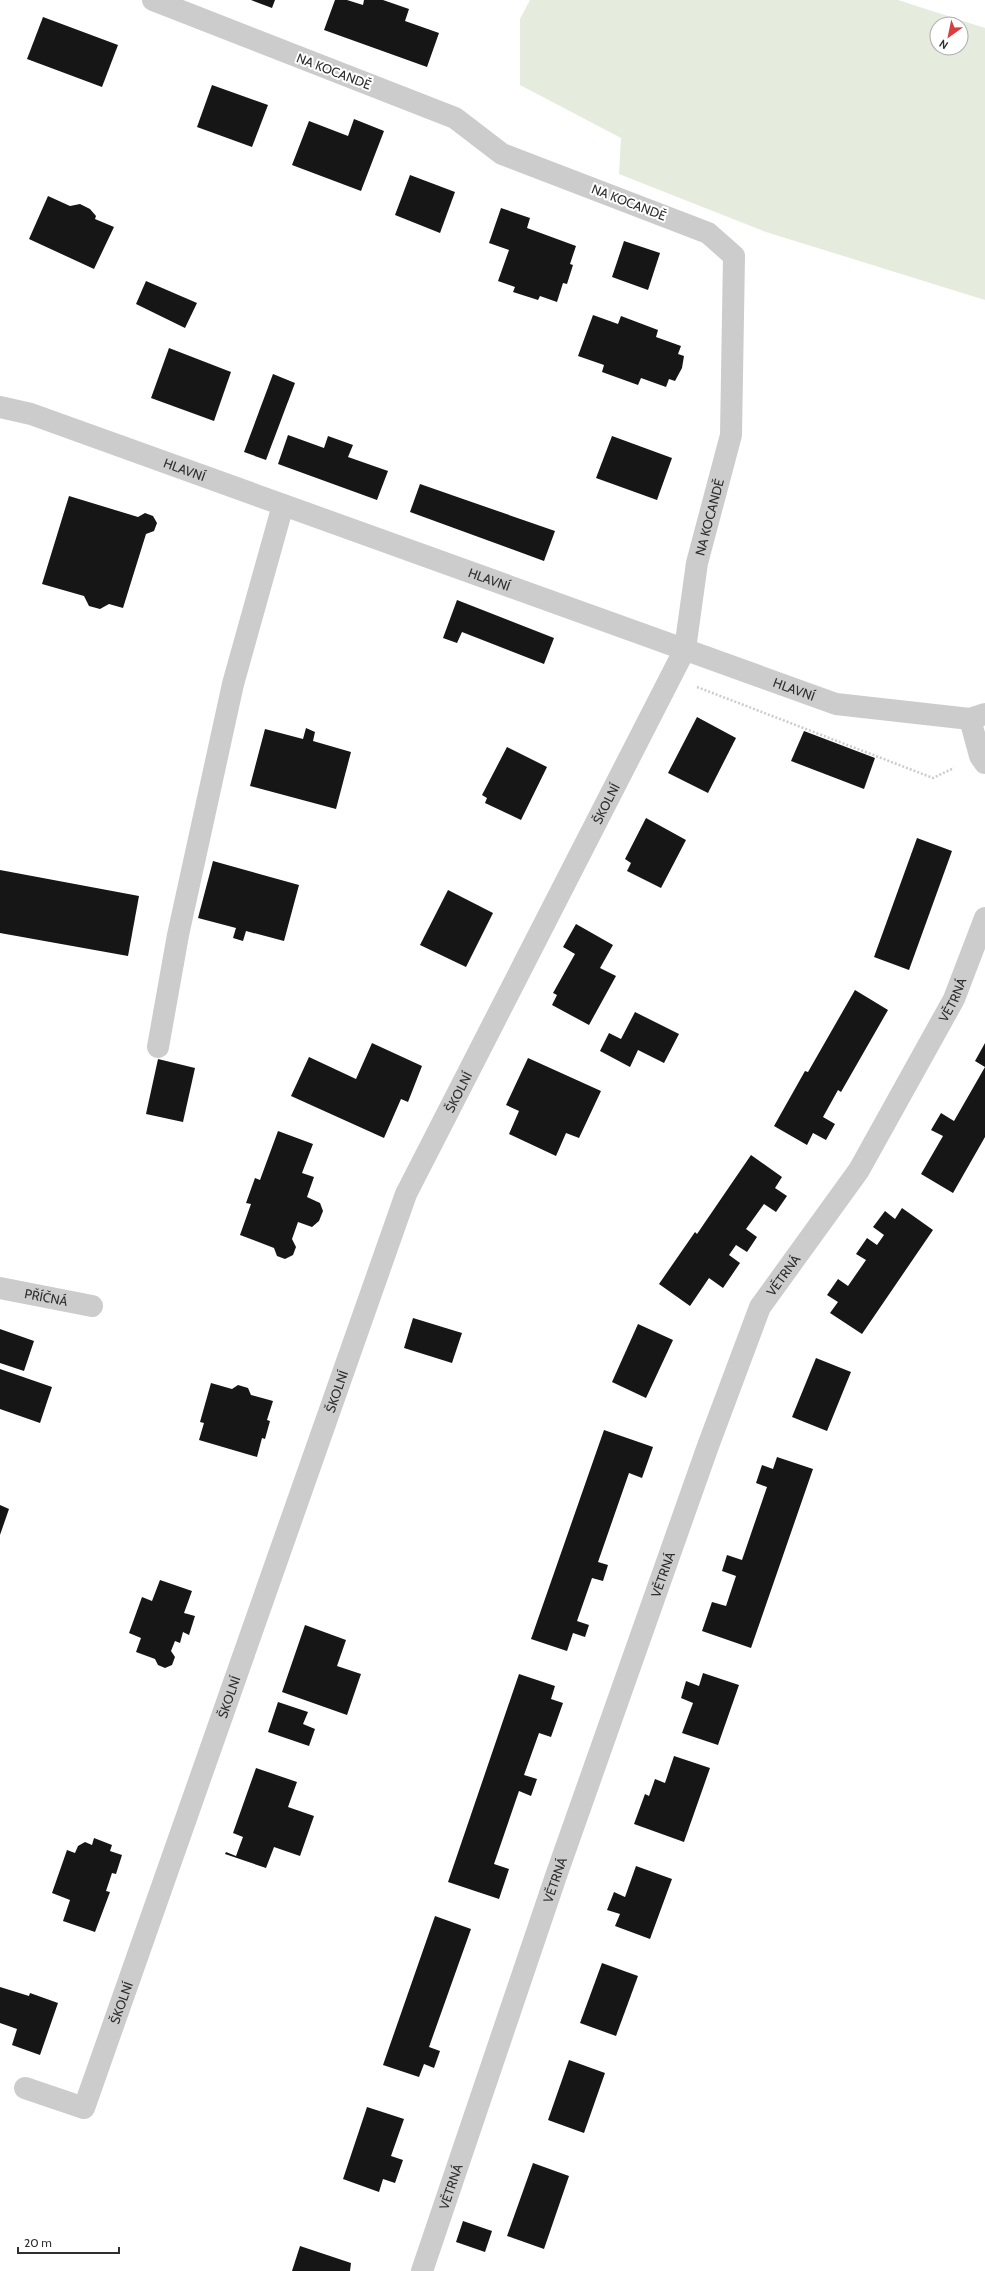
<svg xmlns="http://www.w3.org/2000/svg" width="985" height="2271" font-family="Cabin,sans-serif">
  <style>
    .green { fill: #e5ecde; fill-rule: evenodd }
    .building { fill: #161616 }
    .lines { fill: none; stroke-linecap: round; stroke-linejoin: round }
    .path { stroke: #ccc; stroke-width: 2.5; stroke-dasharray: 2 2; stroke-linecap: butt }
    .minor { stroke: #ccc; stroke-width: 22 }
    .tertiary { stroke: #ccc; stroke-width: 22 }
    .labels { text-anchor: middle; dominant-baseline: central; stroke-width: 4; stroke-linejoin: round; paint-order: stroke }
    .street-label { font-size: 13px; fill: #2f2f2f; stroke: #fff }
  </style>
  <rect width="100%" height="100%" fill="#fff"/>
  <path class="green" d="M 530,0 L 898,0 L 985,28 L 985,300 L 766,232 L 619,174 L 621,138 L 520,85 L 520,19 ZM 937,24 L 961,24 L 961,48 L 937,48 Z"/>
  <g class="building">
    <path d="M 251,0 L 275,0 L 272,8 Z"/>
    <path d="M 335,0 L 347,0 L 363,5 L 364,0 L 383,0 L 409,9 L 405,21 L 439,33 L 427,67 L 324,30 Z"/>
    <path d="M 43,17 L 118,45 L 102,87 L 27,59 Z"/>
    <path d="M 212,85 L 268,105 L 252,147 L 197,127 Z"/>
    <path d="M 354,119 L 384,131 L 361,191 L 292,165 L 309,121 L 348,136 Z"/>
    <path d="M 410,175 L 455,192 L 440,233 L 395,215 Z"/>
    <path d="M 48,196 L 70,206 L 80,204 L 90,209 L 96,216 L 95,219 L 114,227 L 94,269 L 29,239 Z"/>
    <path d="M 501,208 L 530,218 L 527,228 L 576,246 L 570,264 L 573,265 L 567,284 L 563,283 L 557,302 L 540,296 L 538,300 L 513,292 L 515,287 L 498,281 L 509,250 L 489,243 Z"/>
    <path d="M 624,241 L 660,253 L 648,290 L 612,277 Z"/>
    <path d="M 146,281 L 197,303 L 185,328 L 136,304 Z"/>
    <path d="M 593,315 L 618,324 L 621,316 L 658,330 L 656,337 L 681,346 L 678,354 L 684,356 L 682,368 L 675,381 L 669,379 L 666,387 L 641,378 L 638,385 L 602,372 L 604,365 L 578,356 Z"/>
    <path d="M 169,348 L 231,372 L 214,421 L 151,398 Z"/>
    <path d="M 273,374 L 295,383 L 266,460 L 244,452 Z"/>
    <path d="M 288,435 L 324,448 L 328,436 L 353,445 L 348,457 L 388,471 L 377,500 L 278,464 Z"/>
    <path d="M 612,436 L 672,458 L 657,500 L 596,478 Z"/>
    <path d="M 420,484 L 555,531 L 544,561 L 410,512 Z"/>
    <path d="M 69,496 L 138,517 L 145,513 L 153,516 L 157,523 L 154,531 L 146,534 L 123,608 L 109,604 L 100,609 L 89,606 L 84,596 L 42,584 Z"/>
    <path d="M 457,600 L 554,638 L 544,664 L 462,632 L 457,643 L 443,638 Z"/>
    <path d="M 697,717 L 736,738 L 708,793 L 668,773 Z"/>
    <path d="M 306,728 L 315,732 L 313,741 L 351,752 L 336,809 L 250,786 L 265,729 L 303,739 Z"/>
    <path d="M 804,731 L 875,758 L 864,789 L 791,761 Z"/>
    <path d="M 507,747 L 547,767 L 521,820 L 485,803 L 487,798 L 482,795 Z"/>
    <path d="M 646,818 L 686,840 L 661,888 L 627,871 L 631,863 L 625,859 Z"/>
    <path d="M 917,838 L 952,851 L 909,970 L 874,957 Z"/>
    <path d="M 213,861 L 299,885 L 284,941 L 246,931 L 243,941 L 233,938 L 236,928 L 198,918 Z"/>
    <path d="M 0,870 L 139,896 L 128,956 L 0,933 Z"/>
    <path d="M 448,890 L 493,913 L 466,967 L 420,945 Z"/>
    <path d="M 576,924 L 613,945 L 600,968 L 616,976 L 589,1025 L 552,1005 L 557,995 L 553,993 L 575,954 L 563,947 Z"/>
    <path d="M 855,990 L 888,1010 L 841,1092 L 838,1090 L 823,1117 L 835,1124 L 826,1140 L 813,1133 L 807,1145 L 774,1126 L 805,1071 L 808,1072 Z"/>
    <path d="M 635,1012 L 679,1034 L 664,1063 L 638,1050 L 630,1067 L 600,1051 L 609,1033 L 621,1039 Z"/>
    <path d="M 372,1043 L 422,1066 L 408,1102 L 401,1099 L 384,1138 L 291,1096 L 309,1057 L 356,1079 Z"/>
    <path d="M 985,1043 L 985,1137 L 953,1193 L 921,1174 L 943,1136 L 931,1130 L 941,1113 L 954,1121 L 985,1067 L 975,1061 Z"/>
    <path d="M 528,1058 L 601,1091 L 579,1138 L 566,1133 L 556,1156 L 509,1134 L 519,1111 L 506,1105 Z"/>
    <path d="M 158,1059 L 195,1068 L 183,1122 L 146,1114 Z"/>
    <path d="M 278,1131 L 313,1144 L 302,1173 L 314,1177 L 307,1197 L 320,1203 L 323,1211 L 319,1221 L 312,1227 L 298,1222 L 292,1239 L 296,1247 L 293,1255 L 285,1259 L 277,1256 L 274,1248 L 240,1235 L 251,1204 L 246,1203 L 255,1178 L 260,1180 Z"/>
    <path d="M 751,1155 L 782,1177 L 775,1188 L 787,1196 L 776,1212 L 764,1204 L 746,1229 L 757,1237 L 747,1252 L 736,1245 L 729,1255 L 740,1263 L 723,1288 L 709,1278 L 690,1306 L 659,1284 L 695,1232 L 697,1234 Z"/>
    <path d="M 902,1208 L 933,1230 L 862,1334 L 830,1313 L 838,1302 L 827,1295 L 838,1279 L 848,1286 L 866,1260 L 856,1254 L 867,1238 L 877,1245 L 884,1235 L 873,1227 L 885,1211 L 895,1219 Z"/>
    <path d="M 413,1318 L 462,1333 L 452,1363 L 404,1348 Z"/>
    <path d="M 638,1324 L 673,1340 L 646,1398 L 612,1382 Z"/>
    <path d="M 0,1329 L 34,1341 L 24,1371 L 0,1363 Z"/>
    <path d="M 816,1358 L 851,1372 L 827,1431 L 792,1417 Z"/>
    <path d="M 0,1369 L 52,1387 L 40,1423 L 0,1409 Z"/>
    <path d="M 211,1383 L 232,1389 L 238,1385 L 248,1388 L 251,1395 L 273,1401 L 267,1420 L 270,1421 L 265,1439 L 262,1438 L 257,1457 L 199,1440 L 204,1423 L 200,1422 Z"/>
    <path d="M 604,1430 L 653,1447 L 642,1478 L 629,1473 L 598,1562 L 608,1565 L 603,1581 L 592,1578 L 577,1621 L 589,1625 L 585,1637 L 573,1633 L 567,1651 L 531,1639 Z"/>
    <path d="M 777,1457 L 813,1469 L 751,1648 L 702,1631 L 712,1602 L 726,1606 L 736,1576 L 722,1571 L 727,1555 L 742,1560 L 767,1487 L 756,1483 L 762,1465 L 773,1469 Z"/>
    <path d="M 0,1505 L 9,1509 L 0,1535 Z"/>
    <path d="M 160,1580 L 192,1591 L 184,1613 L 195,1616 L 189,1635 L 183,1632 L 180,1643 L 175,1641 L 171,1651 L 175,1657 L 172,1665 L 165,1668 L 158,1665 L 155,1659 L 136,1652 L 141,1638 L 129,1633 L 142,1597 L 152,1601 Z"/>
    <path d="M 305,1625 L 346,1640 L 337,1666 L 361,1674 L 347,1715 L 282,1692 Z"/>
    <path d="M 703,1673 L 739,1685 L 718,1745 L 682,1733 L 693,1703 L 681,1698 L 686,1681 L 699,1686 Z"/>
    <path d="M 519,1674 L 555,1686 L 551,1699 L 563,1703 L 551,1737 L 539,1733 L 524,1775 L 537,1779 L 531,1796 L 519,1791 L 494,1864 L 509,1869 L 499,1899 L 448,1882 Z"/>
    <path d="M 278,1702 L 308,1712 L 303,1724 L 315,1729 L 309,1746 L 268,1732 Z"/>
    <path d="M 674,1756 L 710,1768 L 684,1842 L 634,1824 L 645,1794 L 649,1796 L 655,1779 L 665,1783 Z"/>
    <path d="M 256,1768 L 297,1782 L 288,1807 L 314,1816 L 300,1856 L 274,1847 L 266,1868 L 225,1854 L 226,1852 L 236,1856 L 243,1837 L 233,1833 Z"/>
    <path d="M 94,1838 L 112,1845 L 110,1851 L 122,1855 L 116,1874 L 112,1873 L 106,1891 L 110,1892 L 95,1932 L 63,1921 L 70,1900 L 52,1893 L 67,1850 L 75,1853 L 78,1846 L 85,1842 L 92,1845 Z"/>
    <path d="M 636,1866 L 672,1879 L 650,1939 L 615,1926 L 620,1914 L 607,1910 L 614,1892 L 625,1897 Z"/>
    <path d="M 435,1916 L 471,1929 L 429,2047 L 440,2051 L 434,2068 L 424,2064 L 419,2077 L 383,2065 Z"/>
    <path d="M 602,1963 L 638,1976 L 616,2036 L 580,2023 Z"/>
    <path d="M 0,1987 L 29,1996 L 30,1993 L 58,2003 L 40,2055 L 12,2045 L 17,2029 L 0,2023 Z"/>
    <path d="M 569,2060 L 605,2073 L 584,2133 L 548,2120 Z"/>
    <path d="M 367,2107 L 404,2119 L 391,2156 L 403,2160 L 395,2183 L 383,2179 L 379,2192 L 343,2179 Z"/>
    <path d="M 533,2163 L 569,2176 L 544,2249 L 507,2236 Z"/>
    <path d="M 463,2221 L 492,2231 L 485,2252 L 456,2242 Z"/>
    <path d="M 300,2246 L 351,2263 L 350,2271 L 292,2271 Z"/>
  </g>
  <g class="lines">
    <path class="path" d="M 697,687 L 933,778 L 954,768"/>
    <g class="minor">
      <path d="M 970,719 L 980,756 L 985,763"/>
      <path d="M 158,1047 L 178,935 L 233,684 L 283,505"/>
      <path id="s1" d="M 0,1288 L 92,1306"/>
      <path id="s2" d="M 25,2088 L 84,2108 L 406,1194 L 685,649 L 697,563 L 731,435 L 734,256 L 708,233 L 502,154 L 455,118 L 153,0"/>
      <path id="s3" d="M 422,2271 L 557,1873 L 708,1446 L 760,1307 L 859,1170 L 954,999 L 985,918"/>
    </g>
    <path class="tertiary" id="s4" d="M 0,407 L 31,414 L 836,704 L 970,719 L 985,714"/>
  </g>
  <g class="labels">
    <g class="street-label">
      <text transform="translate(334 71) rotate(21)">NA KOCANDĚ</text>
      <text transform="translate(629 202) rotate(21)">NA KOCANDĚ</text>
      <text stroke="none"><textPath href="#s4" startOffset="195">HLAVNÍ</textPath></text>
      <text stroke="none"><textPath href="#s2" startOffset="1778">NA KOCANDĚ</textPath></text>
      <text stroke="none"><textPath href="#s4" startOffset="519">HLAVNÍ</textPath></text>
      <text stroke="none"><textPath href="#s4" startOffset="843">HLAVNÍ</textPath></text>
      <text stroke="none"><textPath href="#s2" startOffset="1470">ŠKOLNÍ</textPath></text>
      <text stroke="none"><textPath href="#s3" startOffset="1385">VĚTRNÁ</textPath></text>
      <text stroke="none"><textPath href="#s2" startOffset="1146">ŠKOLNÍ</textPath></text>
      <text stroke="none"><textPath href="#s3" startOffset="1061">VĚTRNÁ</textPath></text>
      <text stroke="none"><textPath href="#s1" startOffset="47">PŘÍČNÁ</textPath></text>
      <text stroke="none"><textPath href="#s2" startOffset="822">ŠKOLNÍ</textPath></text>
      <text stroke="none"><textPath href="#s3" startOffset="737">VĚTRNÁ</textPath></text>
      <text stroke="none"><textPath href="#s2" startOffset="498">ŠKOLNÍ</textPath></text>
      <text stroke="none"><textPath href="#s3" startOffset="413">VĚTRNÁ</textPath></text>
      <text stroke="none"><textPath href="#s2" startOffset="174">ŠKOLNÍ</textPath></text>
      <text stroke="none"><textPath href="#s3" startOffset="89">VĚTRNÁ</textPath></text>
    </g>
  </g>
  <g transform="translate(949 36) rotate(213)"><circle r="19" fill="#ffffff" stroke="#acacac"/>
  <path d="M0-3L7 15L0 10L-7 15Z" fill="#dd3b3d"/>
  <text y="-6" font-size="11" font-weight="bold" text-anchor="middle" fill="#2f2f2f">N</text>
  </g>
  <path d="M18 2247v6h101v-6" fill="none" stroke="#2f2f2f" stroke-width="2"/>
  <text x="24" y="2247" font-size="12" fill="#2f2f2f" stroke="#ffffff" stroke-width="3" paint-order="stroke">20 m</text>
</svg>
